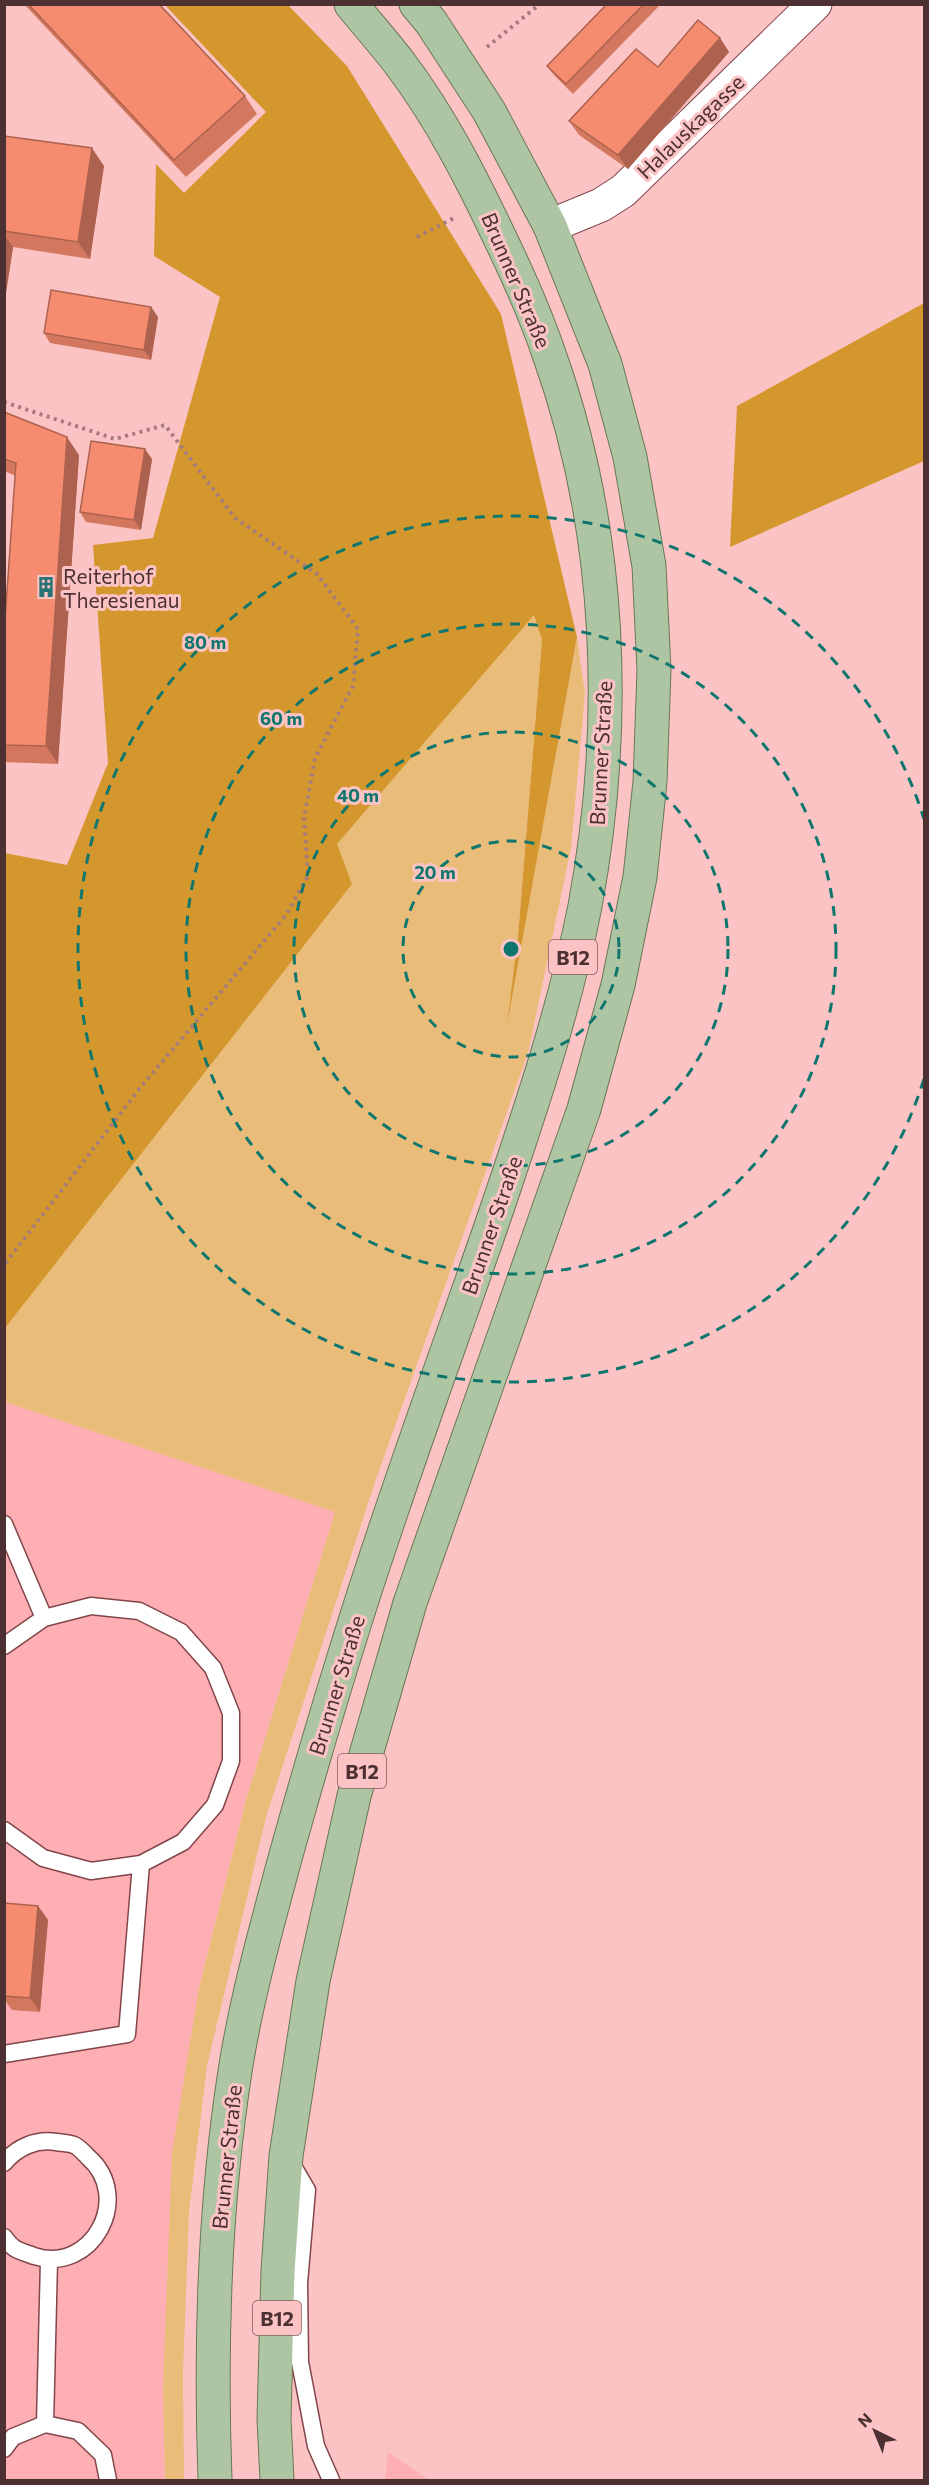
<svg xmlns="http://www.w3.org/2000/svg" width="929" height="2485" font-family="Commissioner,sans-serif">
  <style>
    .built { fill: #feafb3 }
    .green { fill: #e9bc7a }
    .forest { fill: #d4972e }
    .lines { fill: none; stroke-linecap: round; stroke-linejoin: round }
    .service-casing { stroke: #82454a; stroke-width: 19 }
    .minor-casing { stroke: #82454a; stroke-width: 35 }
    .primary-casing { stroke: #697854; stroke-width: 35 }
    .path { stroke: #a67b7d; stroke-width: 4; stroke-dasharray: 3 4.5; stroke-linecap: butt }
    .service { stroke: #fff; stroke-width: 16 }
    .minor { stroke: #fff; stroke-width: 33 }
    .primary { stroke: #aec5a3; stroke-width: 33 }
    .wall { fill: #d3785f }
    .shaded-wall { fill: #ac624e }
    .building { fill: #f58c6f; stroke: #ac624e; stroke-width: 1.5 }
    .ring { fill: none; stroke: #0f766e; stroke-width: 3; stroke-dasharray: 10 8 }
    .labels { text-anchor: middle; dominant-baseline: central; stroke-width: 6; stroke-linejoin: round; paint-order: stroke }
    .shield { fill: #fcc3c5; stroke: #825d5e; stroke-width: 1.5 }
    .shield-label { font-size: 20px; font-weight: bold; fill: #4d3132 }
    .street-label { font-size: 21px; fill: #4d3132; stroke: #fcc3c5 }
    .poi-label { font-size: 21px; fill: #4d3132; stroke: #fcc3c5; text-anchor: start }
    .centre { fill: #0f766e; stroke: #fcc3c5; stroke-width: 3 }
    .ring-label { font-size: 18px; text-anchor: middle; font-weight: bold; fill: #0f766e; stroke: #fcc3c5; stroke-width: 6; stroke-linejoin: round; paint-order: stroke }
  </style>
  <rect width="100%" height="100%" fill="#fcc3c5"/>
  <g class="built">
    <path d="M 5,1402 L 335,1512 L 246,1800 L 199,1988 L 163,2389 L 165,2480 L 5,2480 Z"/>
    <path d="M 388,2452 L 429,2480 L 385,2480 Z"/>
  </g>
  <path class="green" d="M 534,614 L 542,640 L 518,937 L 510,1008 L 577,637 L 585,694 L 571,848 L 528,1053 L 376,1479 L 266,1817 L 207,2066 L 189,2212 L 183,2372 L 184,2480 L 165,2480 L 163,2389 L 172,2153 L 199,1988 L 246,1800 L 335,1512 L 5,1402 L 4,1328 L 352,884 L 336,844 Z"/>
  <g class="forest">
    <path d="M 165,5 L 288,5 L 347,66 L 501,314 L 577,637 L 507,1025 L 518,937 L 542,640 L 534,615 L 337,844 L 352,884 L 5,1328 L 5,853 L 67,865 L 108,763 L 93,545 L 153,538 L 220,297 L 154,256 L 156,164 L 184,193 L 266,112 Z"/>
    <path d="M 924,303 L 924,461 L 730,547 L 737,406 Z"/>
  </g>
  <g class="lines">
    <defs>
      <g id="service">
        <path d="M 4,1524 L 44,1618"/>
        <path d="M 4,1646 L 44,1618 L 91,1606 L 139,1611 L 181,1632 L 213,1668 L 231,1713 L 231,1761 L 215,1805 L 183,1842 L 141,1864 L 91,1871 L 43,1858 L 4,1830"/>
        <path d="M 4,2054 L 127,2034 L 141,1864"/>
        <path d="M 290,2161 L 307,2190 L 299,2283 L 300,2362 L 316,2446 L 331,2480"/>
        <path d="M 4,2163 C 17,2147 36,2139 56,2142 C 62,2143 69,2143 74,2145 C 79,2147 84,2153 88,2157 C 134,2197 92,2275 34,2256 C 18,2250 14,2251 4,2237"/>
        <path d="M 45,2424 L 49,2261"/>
        <path d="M 4,2449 L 13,2437 L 45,2424 L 78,2431 L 103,2455 L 108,2480"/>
      </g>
      <path id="minor" d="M 550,226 L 601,205 L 623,191 L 815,4"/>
      <g id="primary">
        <path d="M 215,2480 C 210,2342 214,2203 236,2065 C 247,1997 266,1929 284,1862 C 306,1783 329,1704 354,1625 C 398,1484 450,1346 498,1206 C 531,1108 565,1008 585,906 C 619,723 612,530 549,354 C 535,313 517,273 498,234 C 470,175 440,117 401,65 C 385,44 368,25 351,4"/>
        <path d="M 277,2480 L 274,2419 L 278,2271 L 286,2156 L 313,1981 L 354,1796 L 410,1603 L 584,1109 L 618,985 L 640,877 L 650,782 L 654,670 L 649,566 L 630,457 L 605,364 L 550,226 L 489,111 L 431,22 L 416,4"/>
      </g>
    </defs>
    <use href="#service" class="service-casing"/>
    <use href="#minor" class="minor-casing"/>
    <use href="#primary" class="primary-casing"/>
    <g class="path">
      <path d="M 487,47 L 540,4"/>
      <path d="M 417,237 L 454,218"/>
      <path d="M 4,402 L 115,439 L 165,425 L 235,518 L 317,574 L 358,629 L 353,686 L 315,758 L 304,818 L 308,876 L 286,915 L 140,1088 L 4,1265"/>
    </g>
    <use href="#service" class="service"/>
    <use href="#minor" class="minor"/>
    <use href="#primary" class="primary"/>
  </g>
  <g class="wall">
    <path d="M 24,4 L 159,4 L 245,96 L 257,114 L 186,177 Z"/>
    <path d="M 607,4 L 661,4 L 573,94 L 554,75 L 547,66 Z"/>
    <path d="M 720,38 L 729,52 L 628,169 L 579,135 L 569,121 L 658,67 Z"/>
    <path d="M 4,136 L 104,166 L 90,259 L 13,247 L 4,306 Z"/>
    <path d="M 151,307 L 158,317 L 151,360 L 50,343 L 44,333 Z"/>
    <path d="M 4,412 L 79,455 L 58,764 L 4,762 L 4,634 L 16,476 L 4,471 Z"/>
    <path d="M 152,459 L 141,530 L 86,522 L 80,512 Z"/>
    <path d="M 4,1903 L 38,1906 L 48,1920 L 40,2012 L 12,2010 L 4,1999 Z"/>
  </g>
  <g class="shaded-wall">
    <path d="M 720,38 L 729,52 L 628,169 L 618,155 Z"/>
    <path d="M 92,148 L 104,166 L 90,259 L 78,242 Z"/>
    <path d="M 4,235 L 13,247 L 4,306 Z"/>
    <path d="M 151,307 L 158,317 L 151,360 L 144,350 Z"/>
    <path d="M 67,437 L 79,455 L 58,764 L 46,746 Z"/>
    <path d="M 145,449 L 152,459 L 141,530 L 134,520 Z"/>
    <path d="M 38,1906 L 48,1920 L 40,2012 L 30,1998 Z"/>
  </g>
  <g class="building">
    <path d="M 28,4 L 159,4 L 245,96 L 174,160 Z"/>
    <path d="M 607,4 L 644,4 L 566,84 L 547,66 Z"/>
    <path d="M 698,20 L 720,38 L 618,155 L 569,121 L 636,49 L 658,67 Z"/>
    <path d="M 4,136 L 92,148 L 78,242 L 4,231 Z"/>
    <path d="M 51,290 L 151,307 L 144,350 L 44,333 Z"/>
    <path d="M 4,412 L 67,437 L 46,746 L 4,745 L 4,634 L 16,463 L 4,459 Z"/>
    <path d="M 91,441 L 145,449 L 134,520 L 80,512 Z"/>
    <path d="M 4,1903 L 38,1906 L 30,1998 L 4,1996 Z"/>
  </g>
  <g class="ring">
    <circle cx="511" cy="949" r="108"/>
    <circle cx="511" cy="949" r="217"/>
    <circle cx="511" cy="949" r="325"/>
    <path d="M924 1079A433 433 0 1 1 924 819"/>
  </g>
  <defs>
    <symbol id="building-bare" viewBox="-9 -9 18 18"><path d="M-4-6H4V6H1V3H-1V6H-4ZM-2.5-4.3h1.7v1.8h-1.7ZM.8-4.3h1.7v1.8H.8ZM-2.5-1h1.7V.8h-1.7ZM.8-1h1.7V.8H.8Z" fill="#297374" stroke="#fcc3c5" stroke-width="2.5" paint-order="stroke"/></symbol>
  </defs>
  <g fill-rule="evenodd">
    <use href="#building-bare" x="31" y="572" width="30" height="30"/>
  </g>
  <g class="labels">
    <g class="shield">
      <rect x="549" y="940" width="48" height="34" rx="4.5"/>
      <rect x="338" y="1754" width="48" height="34" rx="4.5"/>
      <rect x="253" y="2301" width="48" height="34" rx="4.5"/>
    </g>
    <g class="shield-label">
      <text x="573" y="957">B12</text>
      <text x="362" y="1771">B12</text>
      <text x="277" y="2318">B12</text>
    </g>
    <g class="street-label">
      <text transform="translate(690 126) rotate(-44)">Halauskagasse</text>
      <text transform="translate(517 280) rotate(67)">Brunner Straße</text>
      <text transform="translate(600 753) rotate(-87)">Brunner Straße</text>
      <text transform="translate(491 1225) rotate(-71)">Brunner Straße</text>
      <text transform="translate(336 1685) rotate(-73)">Brunner Straße</text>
      <text transform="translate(226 2157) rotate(-84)">Brunner Straße</text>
    </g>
    <g class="poi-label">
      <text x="63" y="575">Reiterhof<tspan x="63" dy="24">Theresienau</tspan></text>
    </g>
  </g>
  <circle cx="511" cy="949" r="9" class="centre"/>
  <g class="ring-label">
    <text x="205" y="649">80 m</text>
    <text x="281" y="725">60 m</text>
    <text x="358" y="802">40 m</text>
    <text x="435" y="879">20 m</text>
  </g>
  <rect width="929" height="2485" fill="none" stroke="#4d3132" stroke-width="12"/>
  <g transform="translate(875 2431) rotate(317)" stroke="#fcc3c5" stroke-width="4.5" paint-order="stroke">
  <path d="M0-4.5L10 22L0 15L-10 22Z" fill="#4d3132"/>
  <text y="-9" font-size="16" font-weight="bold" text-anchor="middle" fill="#4d3132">N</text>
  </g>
</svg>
